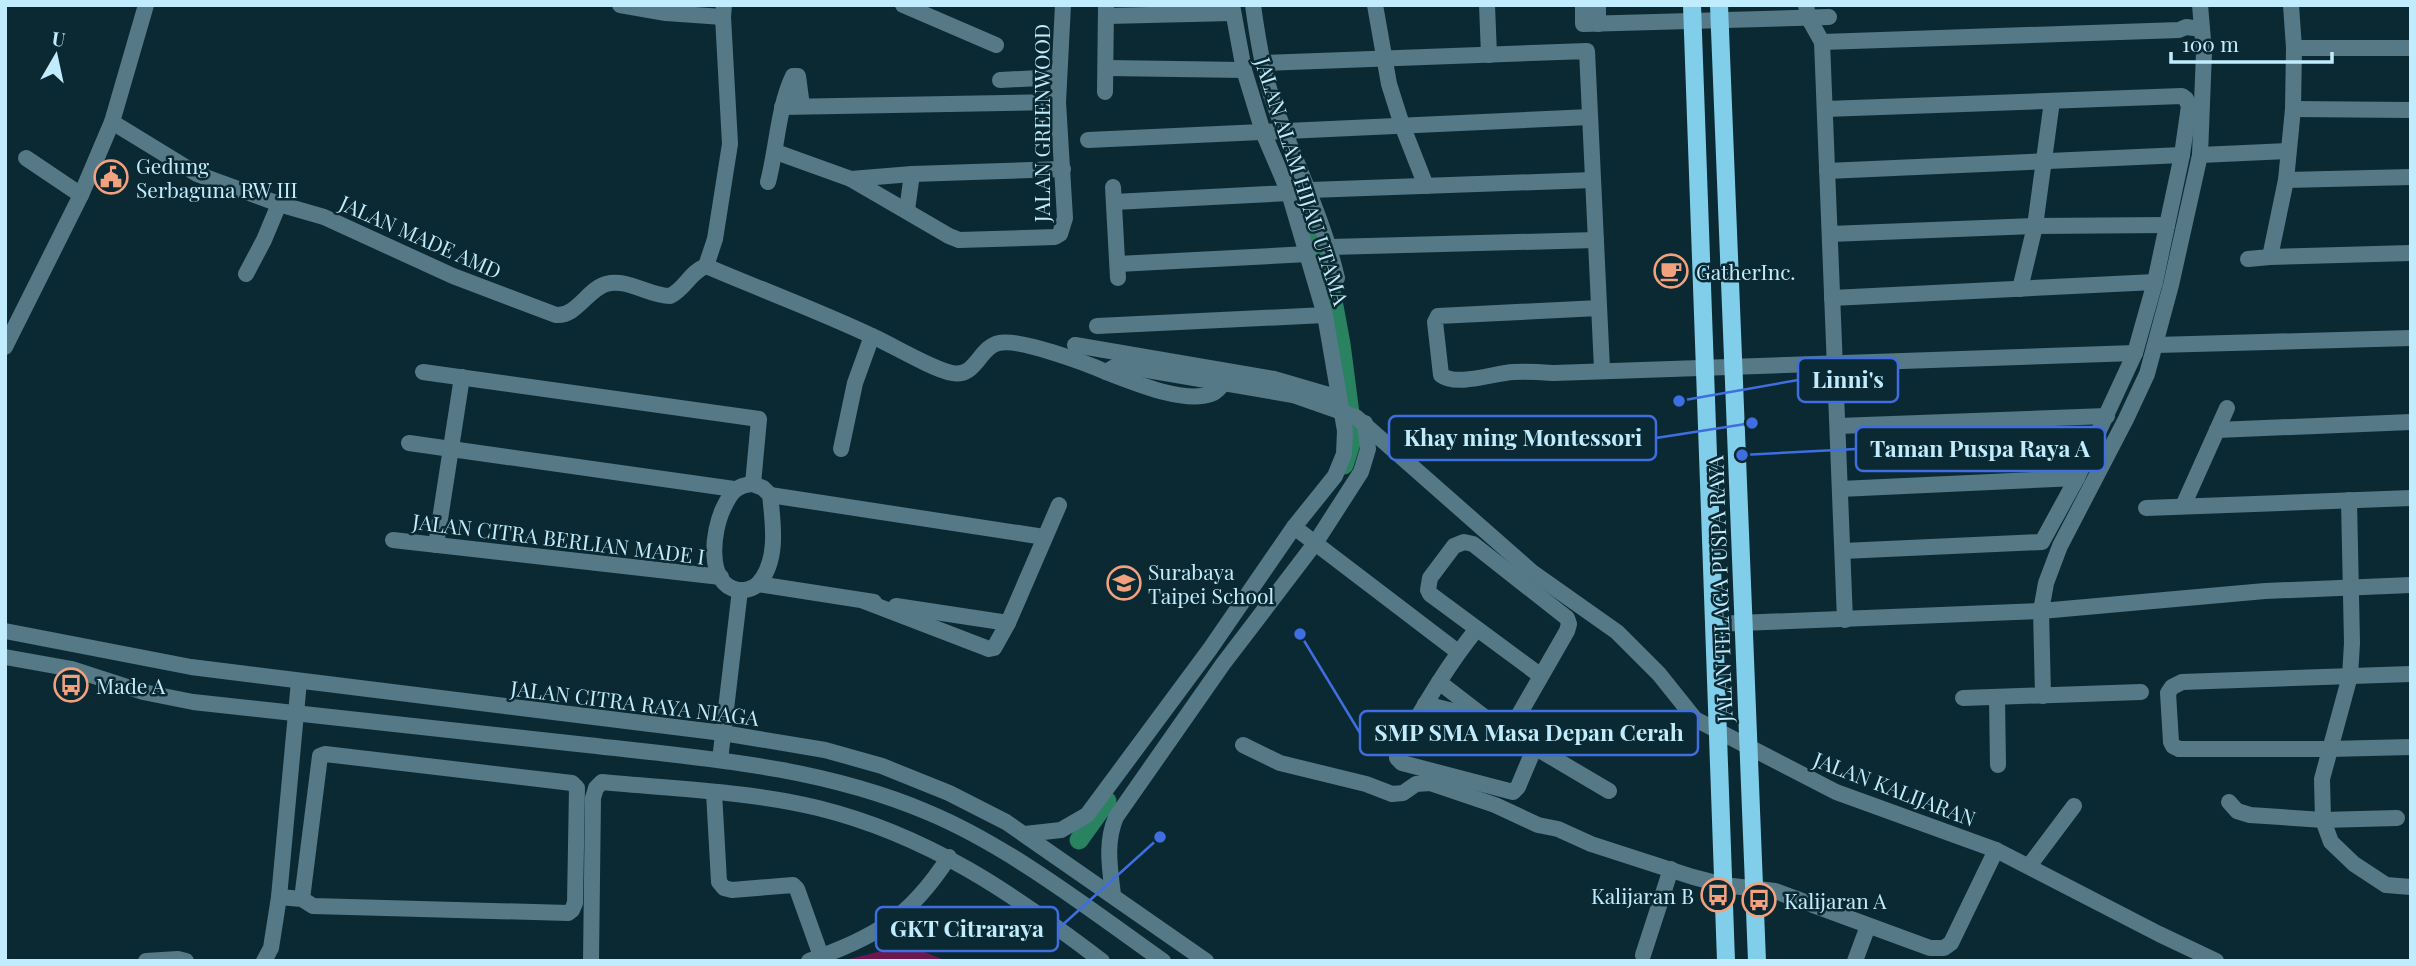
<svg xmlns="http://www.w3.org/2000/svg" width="2416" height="966" font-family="'Playfair Display',serif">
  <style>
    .green { fill: #6b1851 }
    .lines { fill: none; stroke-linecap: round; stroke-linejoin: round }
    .river { stroke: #298360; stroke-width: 19 }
    .minor { stroke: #557986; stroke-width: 16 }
    .major { stroke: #81ceea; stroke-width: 18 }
    .labels { text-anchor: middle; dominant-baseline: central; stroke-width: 5; stroke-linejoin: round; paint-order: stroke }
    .street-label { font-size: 21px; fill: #c1ecfd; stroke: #0b2933 }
    .poi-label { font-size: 21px; fill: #c1ecfd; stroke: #0b2933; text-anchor: start }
    .leader { fill: none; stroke: #3e6edf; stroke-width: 2.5 }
    .callout-dot { fill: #3e6edf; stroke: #0b2933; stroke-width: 2.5 }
    .callout { fill: #0b2933; stroke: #3e6edf; stroke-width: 2.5 }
    .callout-label { font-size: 23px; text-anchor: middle; font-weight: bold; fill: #c1ecfd }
  </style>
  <rect width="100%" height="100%" fill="#0b2933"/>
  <path class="green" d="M 893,948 L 914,948 L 947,961 L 842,961 Z"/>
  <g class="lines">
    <g class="river">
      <path d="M 1308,211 L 1332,295 L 1341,344 L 1353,437 L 1344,465"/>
      <path d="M 1079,840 L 1107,801"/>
    </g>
    <g class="minor">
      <path d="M 620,5 L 666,13 L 723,17"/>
      <path d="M 903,5 L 996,45"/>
      <path d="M 1253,5 C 1257,35 1262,66 1271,95 C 1292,157 1322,214 1337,278"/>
      <path d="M 1375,5 L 1389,84 L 1402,125 L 1426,186"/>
      <path d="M 1487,5 L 1489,55"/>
      <path d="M 1583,5 L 1583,24 L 1829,17"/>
      <path d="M 1598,5 L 1598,24"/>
      <path d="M 1806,5 L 1808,17 L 1822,42 L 1845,620"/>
      <path d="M 1107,16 L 1233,13"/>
      <path d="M 1822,42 L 2179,30 L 2186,27 L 2202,29"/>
      <path d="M 2294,48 L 2411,48"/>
      <path d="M 1263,63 L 1587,51 L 1602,369"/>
      <path d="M 1107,68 L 1244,70"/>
      <path d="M 1000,80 L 1058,77"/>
      <path d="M 1105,92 L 1106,7"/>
      <path d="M 782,107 L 1058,102"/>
      <path d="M 1825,109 L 2182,96 L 2186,99 L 2189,106 L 2182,155 L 2155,282 L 2135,353 L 2077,478 L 2042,542 L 1843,551"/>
      <path d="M 2293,109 L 2411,110"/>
      <path d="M 112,122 L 197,174 L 279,204 L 324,217 L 453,276 L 556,315 C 576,317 588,289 606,284 C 628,278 649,296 670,296 C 685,289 690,272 706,266"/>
      <path d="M 1088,140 L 1590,117"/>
      <path d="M 776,152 L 851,179 L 912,174 L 1063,169"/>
      <path d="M 2200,155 L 2288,151"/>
      <path d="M 26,158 L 81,195"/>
      <path d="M 1827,171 L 2182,155"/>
      <path d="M 851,179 L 949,236 L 959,240 L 1055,237 L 1060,234 L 1065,218 L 1058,102 L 1063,5"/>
      <path d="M 2286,180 L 2411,177"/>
      <path d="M 768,182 C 777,148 778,107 793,76 L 798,76 L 802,106"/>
      <path d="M 1113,187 L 1118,278"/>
      <path d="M 1310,190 L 1593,180"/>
      <path d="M 1114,202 L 1289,193"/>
      <path d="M 907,210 L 912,174"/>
      <path d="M 1830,234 L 2035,226 L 2167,225"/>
      <path d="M 1330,247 L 1596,240"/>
      <path d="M 2270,257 L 2286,180 L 2293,109 L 2294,48 L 2291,5"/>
      <path d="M 2248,259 L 2270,257 L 2411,253"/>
      <path d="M 1118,264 L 1308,254"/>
      <path d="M 706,266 C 762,290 819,311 874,337 C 894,346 932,369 952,373 C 976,378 979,347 999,343 C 1018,338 1086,363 1106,372 L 1118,365 L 1293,395 L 1356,417 L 1532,572 L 1617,632 L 1659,674 L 1695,719 L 1836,792 L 1996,850 L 2159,934 L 2216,961"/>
      <path d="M 706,266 L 715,239 L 730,144 L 723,17 L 724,5"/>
      <path d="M 246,274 L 264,240 L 279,204"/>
      <path d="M 2020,289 L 2035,226 L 2052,101"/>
      <path d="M 1832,298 L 2155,282"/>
      <path d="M 1599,308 L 1438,316 L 1435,322 L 1441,375 C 1456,387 1495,373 1513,372 C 1527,371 1540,372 1554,373 L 2135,353"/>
      <path d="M 1097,326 L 1325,315"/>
      <path d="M 1075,345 L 1274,379 L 1339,398"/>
      <path d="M 2156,345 L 2411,338"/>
      <path d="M 5,347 L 81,195 L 112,122 L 146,5"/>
      <path d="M 423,372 L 759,419 L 753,484"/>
      <path d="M 1106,372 C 1133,382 1183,404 1211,394 C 1217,392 1220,387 1224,383"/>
      <path d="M 1838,426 L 2107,416"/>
      <path d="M 2217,430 L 2411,422"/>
      <path d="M 409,443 L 734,489"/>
      <path d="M 841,449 L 855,383 L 872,336"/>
      <path d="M 753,484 L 763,488 L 770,495 C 773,523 779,561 758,584 C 753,589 744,591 738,590 C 705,584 713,530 723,509 C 730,494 735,485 753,484 Z"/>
      <path d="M 1840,489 L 2077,478"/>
      <path d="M 770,495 L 1044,537"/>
      <path d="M 2349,500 L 2352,643 L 2350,676 L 2322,779 L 2323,820 L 2331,842 L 2354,864 L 2386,885 L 2411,887"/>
      <path d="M 2183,506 L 2227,408"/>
      <path d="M 2146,508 L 2411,498"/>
      <path d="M 1294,527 L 1458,652"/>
      <path d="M 393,540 L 721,577"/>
      <path d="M 436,545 L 462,377"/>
      <path d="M 758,584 L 874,602"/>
      <path d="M 864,601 L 989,649 L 994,648 L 1008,623 L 1059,505"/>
      <path d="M 896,606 L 1008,623"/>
      <path d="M 1714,624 L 2041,611 L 2265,591 L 2411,585"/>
      <path d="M 1476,630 C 1446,667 1423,708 1399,749 L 1397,758 L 1402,763 L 1513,792 L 1518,787 L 1534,749"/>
      <path d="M 5,631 L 191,667 L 723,733 L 825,750 L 882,766 L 949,793 L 1006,822 L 1206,961"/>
      <path d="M 5,657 L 72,669 L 143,692 L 193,702 C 324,716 455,731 587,745 C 702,758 819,766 927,812 C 1009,846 1091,910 1163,961"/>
      <path d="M 2411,674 L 2182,682 L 2172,687 L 2168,693 L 2171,742 L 2173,746 L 2179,749 L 2329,749 L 2411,747"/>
      <path d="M 1439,682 L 1487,719 L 1609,791"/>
      <path d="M 2043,696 L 2041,611 L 2046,583 L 2060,546 L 2126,419 L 2147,374 L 2171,285 L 2200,155 L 2204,52 L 2200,5"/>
      <path d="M 1963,698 L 2141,692"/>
      <path d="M 1997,698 L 1998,765"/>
      <path d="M 1425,704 L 1481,718"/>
      <path d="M 1509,732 L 1567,631 L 1569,624 L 1567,618 L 1473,544 L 1464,542 L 1454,546 L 1430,578 L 1428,590 L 1430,594 L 1541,676"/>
      <path d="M 1243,745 L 1280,763 L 1366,784 L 1392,794 L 1403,793 L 1416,784 L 1430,783 L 1495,805 L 1538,825 L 1558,829 L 1591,844 L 1693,877 L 1724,885 L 1775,891 L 1930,948 L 1944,948 L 1951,943 L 1996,850"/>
      <path d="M 720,760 L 740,590"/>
      <path d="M 714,792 L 719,882 L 724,888 L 732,890 L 793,885 L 797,889 L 821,956"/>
      <path d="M 2229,802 L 2237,811 L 2250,815 L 2323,820 L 2397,818"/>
      <path d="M 1025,834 L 1061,830 L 1087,815 L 1210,649 L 1294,527 L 1335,476 L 1344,454 L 1345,431 L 1325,315 L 1289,193 L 1263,132 L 1244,70 L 1232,5"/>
      <path d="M 2029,866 L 2074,806"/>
      <path d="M 1113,895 C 1110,868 1105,843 1116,817 L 1223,664 L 1316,542 L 1361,472 L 1368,449 L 1365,423"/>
      <path d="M 279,897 L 302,899 L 313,906 L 568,913 L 572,910 L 575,903 L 577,788 L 572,783 L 325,754 L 320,756 L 302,899"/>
      <path d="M 1643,955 L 1671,869"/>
      <path d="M 146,961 L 178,959 L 186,961"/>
      <path d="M 264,961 L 271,948 L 279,897 L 299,681"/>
      <path d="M 591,961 L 593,798 L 596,788 L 602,782 C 673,789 748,791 818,808 C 928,835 1014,894 1102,961"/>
      <path d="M 809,961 C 877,935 908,920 949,857"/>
      <path d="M 1855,961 L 1868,926"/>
    </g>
    <g class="major">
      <path d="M 1692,5 L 1726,961"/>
      <path d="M 1719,5 L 1757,961"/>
    </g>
  </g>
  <defs>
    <symbol id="civic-ring" viewBox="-11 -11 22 22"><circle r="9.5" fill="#0b2933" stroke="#f2a17e" stroke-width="1.5"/><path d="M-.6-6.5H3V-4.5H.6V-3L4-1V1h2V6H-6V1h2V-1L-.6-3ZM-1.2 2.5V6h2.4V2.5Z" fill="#f2a17e"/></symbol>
    <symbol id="cafe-ring" viewBox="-11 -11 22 22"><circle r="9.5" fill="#0b2933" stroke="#f2a17e" stroke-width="1.5"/><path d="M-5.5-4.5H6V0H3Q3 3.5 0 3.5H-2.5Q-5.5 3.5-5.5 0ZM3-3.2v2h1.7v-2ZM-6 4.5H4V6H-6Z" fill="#f2a17e"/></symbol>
    <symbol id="school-ring" viewBox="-11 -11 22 22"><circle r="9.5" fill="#0b2933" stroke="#f2a17e" stroke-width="1.5"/><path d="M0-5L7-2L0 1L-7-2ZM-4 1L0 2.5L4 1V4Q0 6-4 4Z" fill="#f2a17e"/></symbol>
    <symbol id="bus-ring" viewBox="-11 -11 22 22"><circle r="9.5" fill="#0b2933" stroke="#f2a17e" stroke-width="1.5"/><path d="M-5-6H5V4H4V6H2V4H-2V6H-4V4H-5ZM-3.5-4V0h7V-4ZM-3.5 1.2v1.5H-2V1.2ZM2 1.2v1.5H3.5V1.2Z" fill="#f2a17e"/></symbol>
  </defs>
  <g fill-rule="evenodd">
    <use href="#civic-ring" x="92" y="158" width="38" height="38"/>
    <use href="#cafe-ring" x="1652" y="252" width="38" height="38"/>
    <use href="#school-ring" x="1105" y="564" width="38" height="38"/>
    <use href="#bus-ring" x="52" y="666" width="38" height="38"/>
    <use href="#bus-ring" x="1699" y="876" width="38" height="38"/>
    <use href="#bus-ring" x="1740" y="881" width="38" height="38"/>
  </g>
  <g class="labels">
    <g class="street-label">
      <text transform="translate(1041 123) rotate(-90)">JALAN GREENWOOD</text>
      <text transform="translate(1303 181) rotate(72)">JALAN ALAM HIJAU UTAMA</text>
      <text transform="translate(421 236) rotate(24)">JALAN MADE AMD</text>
      <text transform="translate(559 538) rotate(7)">JALAN CITRA BERLIAN MADE I</text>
      <text transform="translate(1719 589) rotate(-92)">JALAN TELAGA PUSPA RAYA</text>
      <text transform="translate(635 702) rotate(7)">JALAN CITRA RAYA NIAGA</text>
      <text transform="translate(1895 788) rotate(21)">JALAN KALIJARAN</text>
    </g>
    <g class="poi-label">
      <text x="136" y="165">Gedung<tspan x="136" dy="24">Serbaguna RW III</tspan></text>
      <text x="1696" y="271">GatherInc.</text>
      <text x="1148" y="571">Surabaya<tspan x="1148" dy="24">Taipei School</tspan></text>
      <text x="96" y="685">Made A</text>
      <text x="1694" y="895" text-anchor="end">Kalijaran B</text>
      <text x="1784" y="900">Kalijaran A</text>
    </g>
  </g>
  <path class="leader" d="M1679 401L1798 380M1752 423L1656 438M1742 455L1856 449M1300 634L1360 733M1160 837L1058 929"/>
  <g class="callout-dot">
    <circle cx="1679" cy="401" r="7"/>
    <circle cx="1752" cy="423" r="7"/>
    <circle cx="1742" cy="455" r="7"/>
    <circle cx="1300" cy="634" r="7"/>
    <circle cx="1160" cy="837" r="7"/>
  </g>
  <g class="callout">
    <rect x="1798" y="358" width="100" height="44" rx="7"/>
    <rect x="1389" y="416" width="267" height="44" rx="7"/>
    <rect x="1856" y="427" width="249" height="44" rx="7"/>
    <rect x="1360" y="711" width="338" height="44" rx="7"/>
    <rect x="876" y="907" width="182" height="44" rx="7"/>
  </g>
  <g class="callout-label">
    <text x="1848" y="388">Linni's</text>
    <text x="1523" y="446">Khay ming Montessori</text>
    <text x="1980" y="457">Taman Puspa Raya A</text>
    <text x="1529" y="741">SMP SMA Masa Depan Cerah</text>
    <text x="967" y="937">GKT Citraraya</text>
  </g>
  <rect width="2416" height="966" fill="none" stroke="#c1ecfd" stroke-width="14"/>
  <g transform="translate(56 56) rotate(9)" stroke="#0b2933" stroke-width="5" paint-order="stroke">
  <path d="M0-5L12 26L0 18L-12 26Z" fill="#c1ecfd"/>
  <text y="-10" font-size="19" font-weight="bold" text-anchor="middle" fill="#c1ecfd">U</text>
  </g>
  <path d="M2171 52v10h161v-10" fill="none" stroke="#c1ecfd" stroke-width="3.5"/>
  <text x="2182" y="52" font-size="21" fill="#c1ecfd" stroke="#0b2933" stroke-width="5" paint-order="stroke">100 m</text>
</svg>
